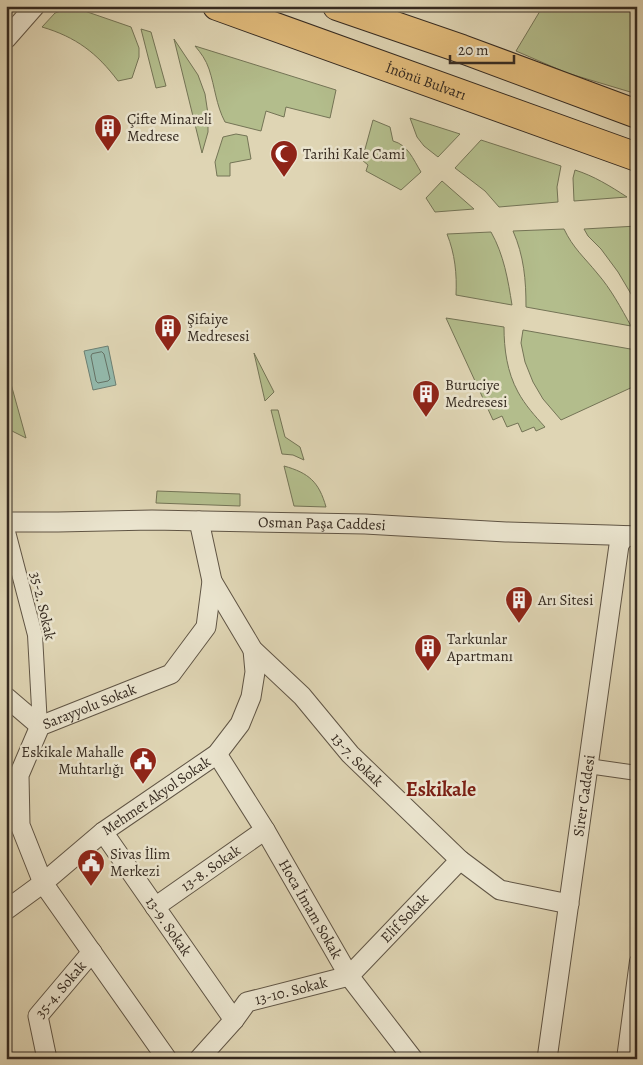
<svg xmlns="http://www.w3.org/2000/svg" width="643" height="1065" font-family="Alegreya,serif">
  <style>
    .green { fill: #b3bd8c; stroke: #747456 }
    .water { fill: #93b9ac; stroke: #6d8074 }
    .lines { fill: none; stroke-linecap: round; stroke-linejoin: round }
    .shore { stroke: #647266; stroke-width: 1 }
    .pedestrian-casing { stroke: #605545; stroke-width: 16 }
    .minor-casing { stroke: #605545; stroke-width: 21 }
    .primary-casing { stroke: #352a20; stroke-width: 30 }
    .pedestrian { stroke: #eae4ce; stroke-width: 14 }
    .minor { stroke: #eae4ce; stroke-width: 19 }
    .primary { stroke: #e0ba7a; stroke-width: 28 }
    .labels { text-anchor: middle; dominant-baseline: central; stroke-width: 5; stroke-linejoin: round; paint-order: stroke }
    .street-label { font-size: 15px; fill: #352a20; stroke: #eae4ce }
    .poi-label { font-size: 15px; fill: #352a20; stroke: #eae4ce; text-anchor: start }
    .district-label { font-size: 20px; font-weight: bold; fill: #7a1f14; stroke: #eae4ce }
  </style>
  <rect width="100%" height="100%" fill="#dfd5b4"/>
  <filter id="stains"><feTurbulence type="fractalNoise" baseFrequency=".004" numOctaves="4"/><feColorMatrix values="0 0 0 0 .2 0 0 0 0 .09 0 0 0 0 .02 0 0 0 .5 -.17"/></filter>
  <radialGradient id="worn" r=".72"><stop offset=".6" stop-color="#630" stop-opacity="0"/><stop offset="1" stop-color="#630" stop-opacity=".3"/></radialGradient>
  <g class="green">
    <path d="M 543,6 L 637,6 L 637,94 L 567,73 L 516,51 Z"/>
    <path d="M 73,7 L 131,27 L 139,48 L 139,57 L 132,78 L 118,81 C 97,53 76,37 42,27 L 55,13 Z"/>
    <path d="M 141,29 L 151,32 L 166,86 L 156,88 Z"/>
    <path d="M 174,39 L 198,75 L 205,94 L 208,114 L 208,132 L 202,153 Z"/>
    <path d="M 195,46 L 336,90 L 330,118 L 286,107 L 284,117 L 266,111 L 261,131 L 225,122 C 216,105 215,87 209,69 C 206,60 201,53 195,46 Z"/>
    <path d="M 410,118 L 460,134 L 438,157 L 424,146 L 417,137 Z"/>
    <path d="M 373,120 L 390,127 L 393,141 C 408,145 413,159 421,172 L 401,190 L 366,171 L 368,165 L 362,160 Z"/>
    <path d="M 236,134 L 247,136 L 251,159 L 230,163 L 230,176 L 217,176 L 215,162 L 223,137 Z"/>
    <path d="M 481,140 L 561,166 L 557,187 L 558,202 L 499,207 L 485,191 L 455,168 Z"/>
    <path d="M 575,170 C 594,176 610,186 627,197 L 574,201 L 573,178 Z"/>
    <path d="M 442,181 L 474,209 L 435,212 L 426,198 Z"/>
    <path d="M 637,226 L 637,304 L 618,272 L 601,249 L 588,236 L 584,229 Z"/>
    <path d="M 564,229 C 573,248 584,257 597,273 C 611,289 621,308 631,326 L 526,307 C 526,280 524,256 513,231 Z"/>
    <path d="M 491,232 C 504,255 508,280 512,305 L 456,295 C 457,274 455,254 447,234 Z"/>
    <path d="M 446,318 L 504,327 C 504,349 507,372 518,392 C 525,405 535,416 545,427 L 536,431 L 534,427 L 522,432 L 518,423 L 507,427 L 502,416 L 493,420 Z"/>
    <path d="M 523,330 L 636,350 L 637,385 L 561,420 L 543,399 L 533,382 L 525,362 L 521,343 Z"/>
    <path d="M 254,353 L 274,392 L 265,401 Z"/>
    <path d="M 6,367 L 6,366 L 26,438 L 10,430 L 6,425 L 6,406 L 10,397 L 10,392 L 6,385 Z"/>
    <path d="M 271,410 L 278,410 L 285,437 L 300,447 L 304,460 L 293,455 L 282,454 Z"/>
    <path d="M 284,466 C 309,473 319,482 326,507 L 294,506 Z"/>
    <path d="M 157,491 L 240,494 L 240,506 L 156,503 Z"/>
  </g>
  <path class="water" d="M 108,346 L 116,385 L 93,390 L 84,351 Z"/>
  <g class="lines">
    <path class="shore" d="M 102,352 L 104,354 L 110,379 L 108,381 L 98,383 L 96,381 L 91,356 L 92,354 Z"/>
    <defs>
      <g id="pedestrian">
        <path d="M 6,524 L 35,635 L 40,726"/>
        <path d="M 588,766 L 637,773"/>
        <path d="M 624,1059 L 637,961"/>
      </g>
      <g id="minor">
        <path d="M 6,39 L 35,6"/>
        <path id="s1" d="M 6,522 L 58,522 L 152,520 L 365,524 L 506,532 L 609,535 L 637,536"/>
        <path id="s2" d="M 212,581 L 253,650 L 302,696 L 350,754 L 460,860 L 500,890 L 569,904"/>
        <path d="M 6,697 L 40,726"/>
        <path id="s3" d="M 217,754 L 265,830 L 349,976 L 413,1059"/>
        <path id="s4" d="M 103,832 L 234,1020"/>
        <path id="s5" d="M 155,907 L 265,830"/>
        <path id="s6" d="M 6,910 L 43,883 L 103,832 L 217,754 L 240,724 L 251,697 L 255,672 L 253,650"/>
        <path id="s7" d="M 47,1059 L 38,1016 L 92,952"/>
        <path id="s8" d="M 167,1059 L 43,883 L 20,825 L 19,775 L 40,726 L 171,674 L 206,627 L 212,581 L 199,521"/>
        <path id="s9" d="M 199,1059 L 234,1020 L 247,1002 L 349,976 L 460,860"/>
        <path id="s10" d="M 547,1059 L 619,545 L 622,540 L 628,536"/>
      </g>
      <g id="primary">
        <path id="s11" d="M 217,6 L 637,157"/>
        <path d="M 337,6 L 462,49 L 637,114"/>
      </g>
    </defs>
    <use href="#pedestrian" class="pedestrian-casing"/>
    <use href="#minor" class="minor-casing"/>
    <use href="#primary" class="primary-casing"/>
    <use href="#pedestrian" class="pedestrian"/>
    <use href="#minor" class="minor"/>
    <use href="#primary" class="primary"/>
  </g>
  <defs>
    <symbol id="building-pin" viewBox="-11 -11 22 30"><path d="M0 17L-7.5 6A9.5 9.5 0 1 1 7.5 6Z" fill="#8f2418" stroke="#eae4ce"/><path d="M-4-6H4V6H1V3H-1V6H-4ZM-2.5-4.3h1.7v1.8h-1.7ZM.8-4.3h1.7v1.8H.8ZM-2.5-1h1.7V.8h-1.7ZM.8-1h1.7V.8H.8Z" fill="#fff"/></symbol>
    <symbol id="mosque-pin" viewBox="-11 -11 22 30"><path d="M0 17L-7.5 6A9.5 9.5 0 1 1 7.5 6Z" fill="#8f2418" stroke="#eae4ce"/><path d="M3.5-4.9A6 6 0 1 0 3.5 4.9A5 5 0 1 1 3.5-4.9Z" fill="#fff"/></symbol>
    <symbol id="civic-pin" viewBox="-11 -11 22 30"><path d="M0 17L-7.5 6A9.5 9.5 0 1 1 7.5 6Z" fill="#8f2418" stroke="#eae4ce"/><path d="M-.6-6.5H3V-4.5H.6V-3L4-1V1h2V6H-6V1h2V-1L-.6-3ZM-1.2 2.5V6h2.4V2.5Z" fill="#fff"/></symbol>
  </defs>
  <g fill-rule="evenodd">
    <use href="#building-pin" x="92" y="112" width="32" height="43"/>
    <use href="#mosque-pin" x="268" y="138" width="32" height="43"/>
    <use href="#building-pin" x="152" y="312" width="32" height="43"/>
    <use href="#building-pin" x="410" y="378" width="32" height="43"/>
    <use href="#building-pin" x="503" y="584" width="32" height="43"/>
    <use href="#building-pin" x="412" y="632" width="32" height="43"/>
    <use href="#civic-pin" x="127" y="745" width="32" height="43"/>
    <use href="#civic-pin" x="75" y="847" width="32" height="43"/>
  </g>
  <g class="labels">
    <g class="street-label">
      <text stroke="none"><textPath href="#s11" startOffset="222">İnönü Bulvarı</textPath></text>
      <text stroke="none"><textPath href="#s1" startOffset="316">Osman Paşa Caddesi</textPath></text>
      <text transform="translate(43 606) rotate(77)">35-2. Sokak</text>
      <text stroke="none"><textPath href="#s8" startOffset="434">Sarayyolu Sokak</textPath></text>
      <text stroke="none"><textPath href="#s2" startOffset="232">13-7. Sokak</textPath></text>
      <text stroke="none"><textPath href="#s10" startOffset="266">Sirer Caddesi</textPath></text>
      <text stroke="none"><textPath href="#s6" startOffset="189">Mehmet Akyol Sokak</textPath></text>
      <text stroke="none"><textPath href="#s5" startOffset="68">13-8. Sokak</textPath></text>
      <text stroke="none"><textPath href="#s3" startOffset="181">Hoca İmam Sokak</textPath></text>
      <text stroke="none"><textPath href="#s9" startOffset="260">Elif Sokak</textPath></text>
      <text stroke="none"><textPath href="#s4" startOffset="115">13-9. Sokak</textPath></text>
      <text stroke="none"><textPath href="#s7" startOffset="79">35-4. Sokak</textPath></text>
      <text stroke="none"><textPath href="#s9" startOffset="120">13-10. Sokak</textPath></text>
    </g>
    <g class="poi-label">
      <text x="127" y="119">Çifte Minareli<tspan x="127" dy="17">Medrese</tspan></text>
      <text x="303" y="154">Tarihi Kale Cami</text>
      <text x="187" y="319">Şifaiye<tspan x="187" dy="17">Medresesi</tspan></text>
      <text x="445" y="385">Buruciye<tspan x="445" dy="17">Medresesi</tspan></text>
      <text x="538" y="600">Arı Sitesi</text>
      <text x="447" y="639">Tarkunlar<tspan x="447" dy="17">Apartmanı</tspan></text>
      <text x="124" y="752" text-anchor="end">Eskikale Mahalle<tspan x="124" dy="17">Muhtarlığı</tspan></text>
      <text x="110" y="854">Sivas İlim<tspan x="110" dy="17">Merkezi</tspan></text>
    </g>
    <g class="district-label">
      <text x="441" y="789">Eskikale</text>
    </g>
  </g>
  <rect width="643" height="1065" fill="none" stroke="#dfd5b4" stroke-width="25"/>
  <rect x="8" y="8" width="628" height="1050" fill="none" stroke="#352a20" stroke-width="2.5"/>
  <rect x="12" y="12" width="618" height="1040" fill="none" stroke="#352a20"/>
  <path d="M450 55v8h64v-8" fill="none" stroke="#352a20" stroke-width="2.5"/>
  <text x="458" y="55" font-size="15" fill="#352a20" stroke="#eae4ce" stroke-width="4" paint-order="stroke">20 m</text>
  <rect width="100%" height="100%" filter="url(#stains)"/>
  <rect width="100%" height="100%" fill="url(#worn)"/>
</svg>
